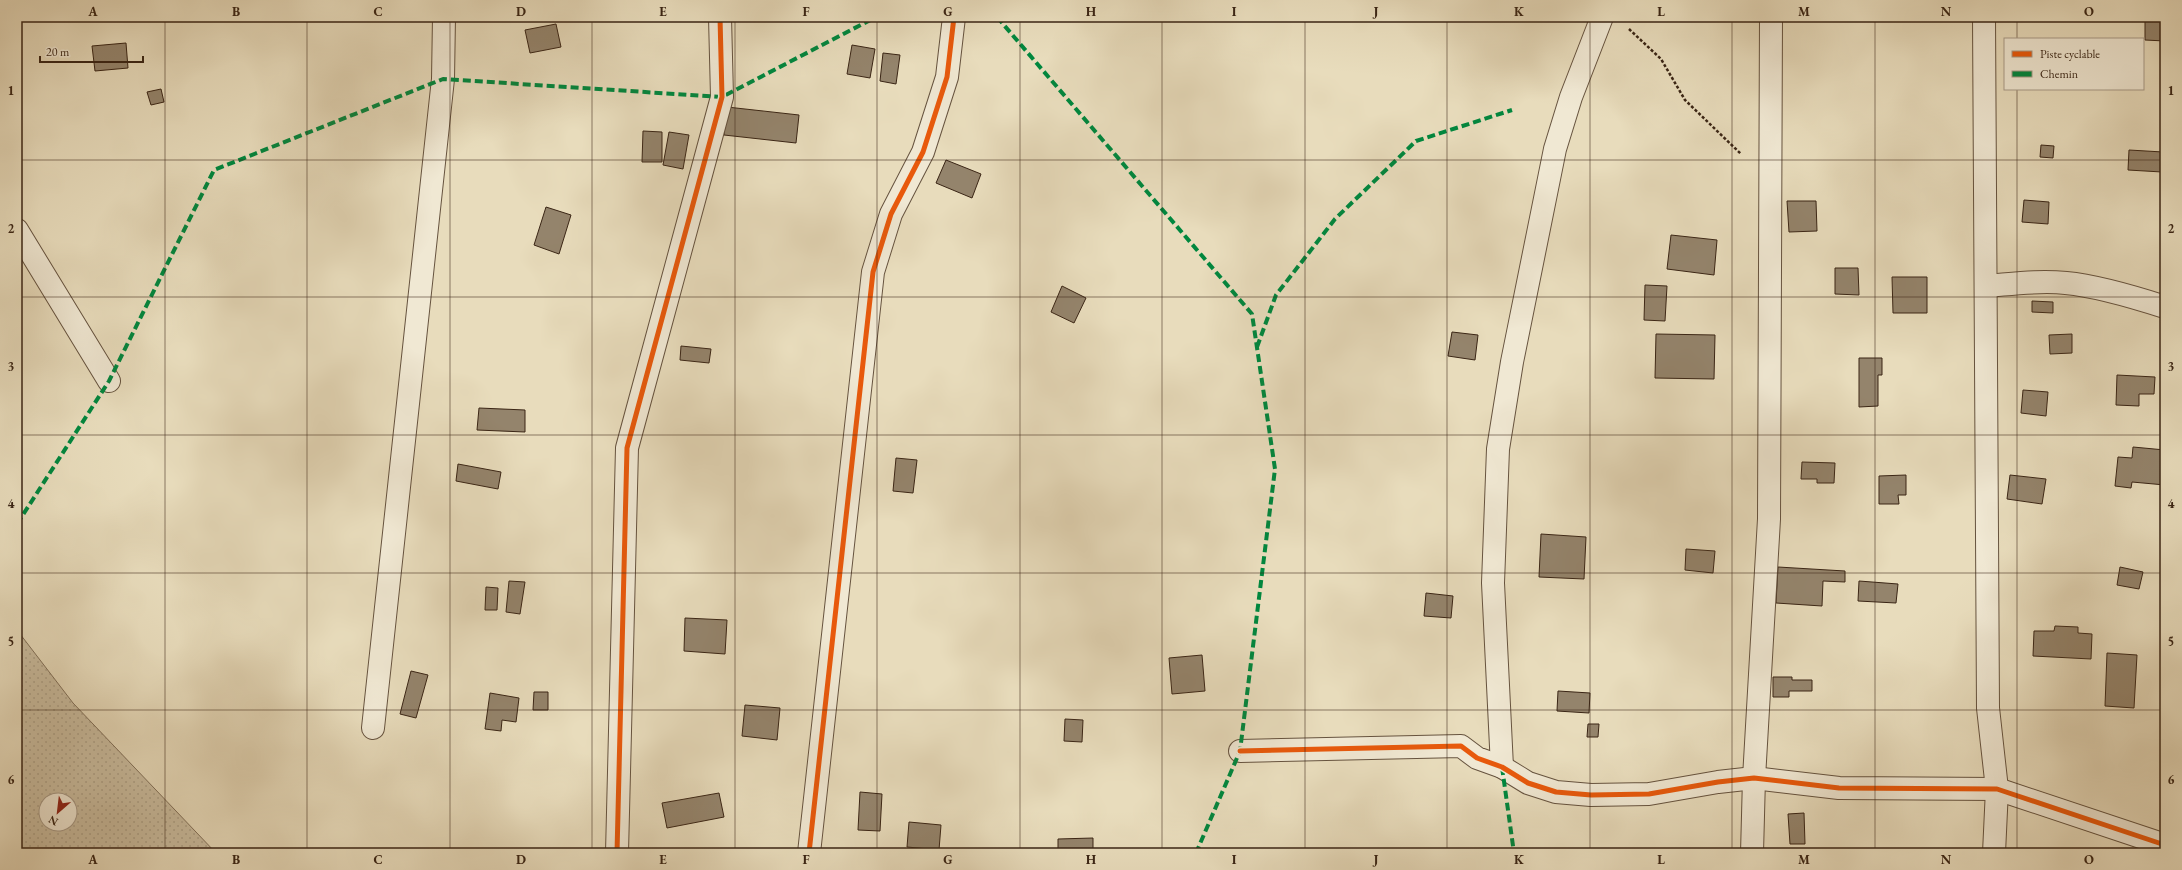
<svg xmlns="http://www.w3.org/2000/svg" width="2182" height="870" font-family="'EB Garamond',serif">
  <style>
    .garden { fill: url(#garden-dots); stroke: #82715a; fill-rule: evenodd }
    .building { fill: #94846c; stroke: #3a2515 }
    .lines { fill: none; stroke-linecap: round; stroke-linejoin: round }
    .minor-casing { stroke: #66533f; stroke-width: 24 }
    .path { stroke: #3a2515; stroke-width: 2.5; stroke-dasharray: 3 2; stroke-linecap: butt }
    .minor { stroke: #f0e8d3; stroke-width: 22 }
    .quiet { stroke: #00873e; stroke-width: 4; stroke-dasharray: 8 4; stroke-linecap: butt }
    .cycleway-casing { stroke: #f0e8d3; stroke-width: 8 }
    .cycleway { stroke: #e8590c; stroke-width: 5 }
    .grid { fill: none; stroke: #3a2515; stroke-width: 1; stroke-opacity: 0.55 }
    .neatline { fill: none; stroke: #3a2515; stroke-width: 1.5 }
    .grid-label { font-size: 13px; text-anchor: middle; font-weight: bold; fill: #3a2515 }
  </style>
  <defs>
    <pattern id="garden-dots" width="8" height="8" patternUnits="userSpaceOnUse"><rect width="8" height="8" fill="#cabda0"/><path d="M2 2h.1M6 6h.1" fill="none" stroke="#aea289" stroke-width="1.8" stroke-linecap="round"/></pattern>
  </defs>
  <rect width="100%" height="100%" fill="#e8dcbc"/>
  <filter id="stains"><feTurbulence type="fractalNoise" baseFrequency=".005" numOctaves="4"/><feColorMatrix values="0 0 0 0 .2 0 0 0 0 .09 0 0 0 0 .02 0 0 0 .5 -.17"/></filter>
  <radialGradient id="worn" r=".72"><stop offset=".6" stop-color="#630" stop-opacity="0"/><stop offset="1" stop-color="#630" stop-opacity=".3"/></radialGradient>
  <path class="garden" d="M 17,630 L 73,703 L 216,853 L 17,853 ZM 46,800 L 70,800 L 70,824 L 46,824 Z"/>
  <g class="building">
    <path d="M 2145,18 L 2165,18 L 2165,41 L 2145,40 Z"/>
    <path d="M 556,24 L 561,47 L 530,53 L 525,30 Z"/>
    <path d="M 126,43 L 128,68 L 95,71 L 92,46 Z"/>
    <path d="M 852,45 L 875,49 L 870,78 L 847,74 Z"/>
    <path d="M 883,53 L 900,55 L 896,84 L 880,81 Z"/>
    <path d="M 161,89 L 164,102 L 151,105 L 147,92 Z"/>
    <path d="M 727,107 L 799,115 L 796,143 L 724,135 Z"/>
    <path d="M 643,131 L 662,132 L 662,162 L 642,162 Z"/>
    <path d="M 669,132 L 689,135 L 683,169 L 663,165 Z"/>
    <path d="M 2041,145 L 2054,146 L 2053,158 L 2040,157 Z"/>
    <path d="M 2129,150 L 2163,152 L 2162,172 L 2128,170 Z"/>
    <path d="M 946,160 L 981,174 L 972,198 L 936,183 Z"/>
    <path d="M 2024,200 L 2049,202 L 2048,224 L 2022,222 Z"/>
    <path d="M 1787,201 L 1816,201 L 1817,231 L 1789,232 Z"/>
    <path d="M 546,207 L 571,215 L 559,254 L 534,245 Z"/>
    <path d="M 1671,235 L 1717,240 L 1714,275 L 1667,269 Z"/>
    <path d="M 1835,268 L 1858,268 L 1859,295 L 1835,294 Z"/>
    <path d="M 1892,277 L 1927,277 L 1927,313 L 1893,313 Z"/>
    <path d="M 1645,285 L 1667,286 L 1665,321 L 1644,320 Z"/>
    <path d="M 1062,286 L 1086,298 L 1074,323 L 1051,312 Z"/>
    <path d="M 2032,301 L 2053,302 L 2053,313 L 2032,312 Z"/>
    <path d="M 1452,332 L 1478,335 L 1475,360 L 1448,356 Z"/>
    <path d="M 1656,334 L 1715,335 L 1714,379 L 1655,378 Z"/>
    <path d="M 2072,334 L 2072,353 L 2050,354 L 2049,335 Z"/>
    <path d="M 681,346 L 711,349 L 709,363 L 680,360 Z"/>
    <path d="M 1859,358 L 1882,358 L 1882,375 L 1878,375 L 1878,406 L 1859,407 Z"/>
    <path d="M 2117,375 L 2155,377 L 2154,394 L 2139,394 L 2139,406 L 2116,405 Z"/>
    <path d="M 2023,390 L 2048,392 L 2046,416 L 2021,413 Z"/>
    <path d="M 479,408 L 525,410 L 525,432 L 477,430 Z"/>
    <path d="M 2133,447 L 2165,450 L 2165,485 L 2132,482 L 2131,488 L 2115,486 L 2118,457 L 2132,458 Z"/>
    <path d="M 896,458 L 917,460 L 913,493 L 893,491 Z"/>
    <path d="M 1802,462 L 1835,463 L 1834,483 L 1817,483 L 1817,479 L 1801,479 Z"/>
    <path d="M 458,464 L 501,472 L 498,489 L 456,481 Z"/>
    <path d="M 1906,475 L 1906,495 L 1898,495 L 1899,504 L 1879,504 L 1879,476 Z"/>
    <path d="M 2010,475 L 2046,479 L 2042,504 L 2007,499 Z"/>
    <path d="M 1541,534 L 1586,537 L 1584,579 L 1539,577 Z"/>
    <path d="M 1686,549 L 1715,551 L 1713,573 L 1685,570 Z"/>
    <path d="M 1778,567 L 1845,571 L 1845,582 L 1823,581 L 1822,606 L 1776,603 Z"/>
    <path d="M 2120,567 L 2143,572 L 2139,589 L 2117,585 Z"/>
    <path d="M 509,581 L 525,582 L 520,614 L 506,612 Z"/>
    <path d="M 1859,581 L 1898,584 L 1896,603 L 1858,601 Z"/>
    <path d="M 486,587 L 498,588 L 497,610 L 485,610 Z"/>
    <path d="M 1426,593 L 1453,596 L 1451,618 L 1424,616 Z"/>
    <path d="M 685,618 L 727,620 L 725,654 L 684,651 Z"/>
    <path d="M 2055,626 L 2078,627 L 2078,633 L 2092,634 L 2091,659 L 2033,656 L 2034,631 L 2054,631 Z"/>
    <path d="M 2107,653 L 2137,655 L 2134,708 L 2105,706 Z"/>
    <path d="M 1202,655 L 1205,691 L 1172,694 L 1169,658 Z"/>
    <path d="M 411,671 L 428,675 L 416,718 L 400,714 Z"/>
    <path d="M 1773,677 L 1792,677 L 1792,680 L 1812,680 L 1812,691 L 1789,691 L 1789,697 L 1773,697 Z"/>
    <path d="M 1558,691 L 1590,693 L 1589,713 L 1557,711 Z"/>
    <path d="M 534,692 L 548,692 L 548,710 L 533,710 Z"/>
    <path d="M 490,693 L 519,698 L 516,722 L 502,720 L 501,731 L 485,729 Z"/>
    <path d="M 745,705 L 780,708 L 777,740 L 742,736 Z"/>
    <path d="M 1065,719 L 1083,720 L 1082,742 L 1064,741 Z"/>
    <path d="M 1588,724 L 1599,724 L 1598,737 L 1587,737 Z"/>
    <path d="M 860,792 L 882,794 L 880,831 L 858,830 Z"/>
    <path d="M 719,793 L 724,817 L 667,828 L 662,803 Z"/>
    <path d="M 1804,813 L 1805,844 L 1790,844 L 1788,814 Z"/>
    <path d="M 909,822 L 941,825 L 939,850 L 907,847 Z"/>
    <path d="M 1093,838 L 1093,853 L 1058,853 L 1058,839 Z"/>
  </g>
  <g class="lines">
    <defs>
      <g id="minor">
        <path d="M 1984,17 L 1988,708 L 1997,789 L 1994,853"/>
        <path d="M 17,230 L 109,381"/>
        <path d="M 1986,286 C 2012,284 2039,280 2066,283 C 2098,286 2134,297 2165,307"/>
        <path d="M 373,728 L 443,79 L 444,17"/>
        <path d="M 1240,751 L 1461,746 L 1477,758 L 1502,767 L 1528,783 L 1556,792 L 1591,795 L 1649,794 L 1718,782 L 1754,778 L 1839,788 L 1997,789 L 2165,845"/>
        <path d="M 1502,767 L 1493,583 L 1498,449 L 1512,362 L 1555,149 L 1571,97 L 1602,17"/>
        <path d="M 617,853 L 627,448 L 722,97 L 720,17"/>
        <path d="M 809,853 L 873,272 L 891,214 L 923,152 L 947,77 L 954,17"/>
        <path d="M 1752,853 L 1754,778 L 1769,519 L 1771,17"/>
      </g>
    </defs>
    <use href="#minor" class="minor-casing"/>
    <path class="path" d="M 1629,29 L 1661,59 L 1685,100 L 1741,154"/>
    <use href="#minor" class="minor"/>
    <g class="quiet">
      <path d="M 997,17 L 1252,314 L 1275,469 L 1240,751 L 1196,853"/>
      <path d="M 1257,347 L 1276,295 L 1335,219 L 1416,141 L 1512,110"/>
      <path d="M 17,524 L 109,381 L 214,170 L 443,79 L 722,97 L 876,17"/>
      <path d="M 1502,767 L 1514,853"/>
    </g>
    <defs>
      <g id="cycleway">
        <path d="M 1240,751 L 1461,746 L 1477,758 L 1502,767 L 1528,783 L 1556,792 L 1591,795 L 1649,794 L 1718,782 L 1754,778 L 1839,788 L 1997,789 L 2165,845"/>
        <path d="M 617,853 L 627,448 L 722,97 L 720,17"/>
        <path d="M 809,853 L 873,272 L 891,214 L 923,152 L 947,77 L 954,17"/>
      </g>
    </defs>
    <use href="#cycleway" class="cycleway-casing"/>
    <use href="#cycleway" class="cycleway"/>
  </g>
  <path class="grid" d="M 165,17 L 165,853M 307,17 L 307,853M 450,17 L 450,853M 592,17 L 592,853M 735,17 L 735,853M 877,17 L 877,853M 1020,17 L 1020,853M 1162,17 L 1162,853M 1305,17 L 1305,853M 1447,17 L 1447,853M 1590,17 L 1590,853M 1732,17 L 1732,853M 1875,17 L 1875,853M 2017,17 L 2017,39M 2017,89 L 2017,853M 17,160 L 2165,160M 17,297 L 2165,297M 17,435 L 2165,435M 17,573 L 2165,573M 17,710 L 2165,710"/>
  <rect width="2182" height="870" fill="none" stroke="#e8dcbc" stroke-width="44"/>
  <rect x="2004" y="38" width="140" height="52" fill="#f0e8d3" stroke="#a79a87"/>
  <rect x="2012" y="51" width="20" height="6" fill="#e8590c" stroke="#a79a87"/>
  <text x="2040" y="58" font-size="12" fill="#3a2515">Piste cyclable</text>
  <rect x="2012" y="71" width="20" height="6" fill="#00873e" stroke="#a79a87"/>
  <text x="2040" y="78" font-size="12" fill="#3a2515">Chemin</text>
  <g transform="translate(58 812) rotate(208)"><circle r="19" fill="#f0e8d3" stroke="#a79a87"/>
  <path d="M0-3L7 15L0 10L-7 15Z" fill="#8f2418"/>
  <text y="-6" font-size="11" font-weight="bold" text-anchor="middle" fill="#3a2515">N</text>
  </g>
  <path d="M40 56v6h103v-6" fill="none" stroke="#3a2515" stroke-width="2"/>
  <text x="46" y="56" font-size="12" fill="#3a2515" stroke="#f0e8d3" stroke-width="3" paint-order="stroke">20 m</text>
  <rect x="22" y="22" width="2138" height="826" class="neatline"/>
  <g class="grid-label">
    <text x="93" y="16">A</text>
    <text x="236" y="16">B</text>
    <text x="378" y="16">C</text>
    <text x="521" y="16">D</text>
    <text x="663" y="16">E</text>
    <text x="806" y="16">F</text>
    <text x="948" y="16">G</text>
    <text x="1091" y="16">H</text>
    <text x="1234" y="16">I</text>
    <text x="1376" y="16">J</text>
    <text x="1519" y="16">K</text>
    <text x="1661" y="16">L</text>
    <text x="1804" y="16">M</text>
    <text x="1946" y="16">N</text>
    <text x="2089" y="16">O</text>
    <text x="11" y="95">1</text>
    <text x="2171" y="95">1</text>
    <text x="11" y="233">2</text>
    <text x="2171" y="233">2</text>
    <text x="11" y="371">3</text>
    <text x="2171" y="371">3</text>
    <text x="11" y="508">4</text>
    <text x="2171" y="508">4</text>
    <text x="11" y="646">5</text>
    <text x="2171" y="646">5</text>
    <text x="11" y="784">6</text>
    <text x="2171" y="784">6</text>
    <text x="93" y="864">A</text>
    <text x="236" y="864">B</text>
    <text x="378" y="864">C</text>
    <text x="521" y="864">D</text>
    <text x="663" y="864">E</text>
    <text x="806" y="864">F</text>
    <text x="948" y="864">G</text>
    <text x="1091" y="864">H</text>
    <text x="1234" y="864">I</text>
    <text x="1376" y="864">J</text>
    <text x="1519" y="864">K</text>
    <text x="1661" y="864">L</text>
    <text x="1804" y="864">M</text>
    <text x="1946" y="864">N</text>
    <text x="2089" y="864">O</text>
  </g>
  <rect width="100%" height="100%" filter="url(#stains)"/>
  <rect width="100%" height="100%" fill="url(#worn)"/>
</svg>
